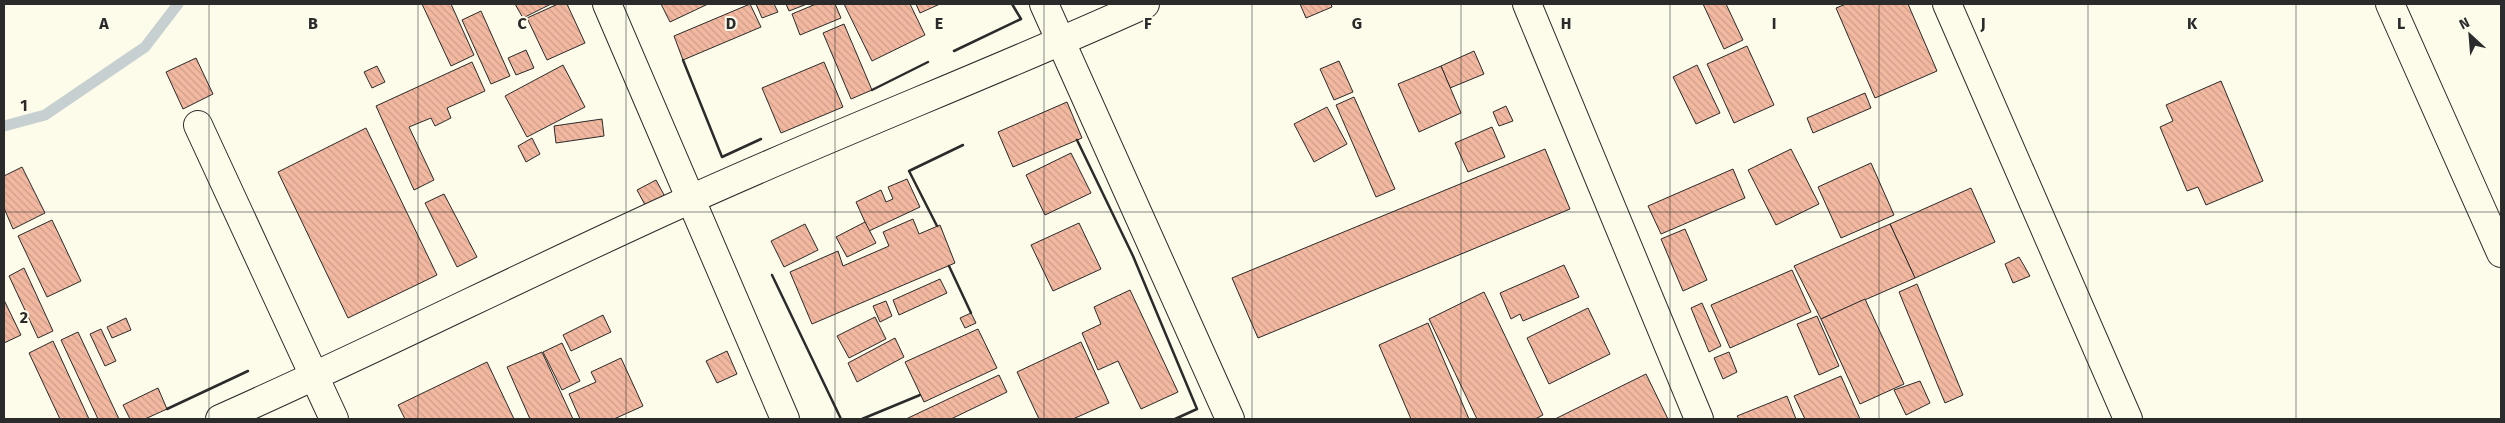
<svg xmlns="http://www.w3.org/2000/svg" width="2505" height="423" font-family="'Fira Sans',sans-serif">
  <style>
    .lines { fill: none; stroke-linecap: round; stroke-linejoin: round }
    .stream { stroke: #c7d0d0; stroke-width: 11 }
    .building { fill: url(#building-back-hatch); stroke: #2b2b2b }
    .street-casing { stroke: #2b2b2b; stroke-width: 30 }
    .street { stroke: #fdfbea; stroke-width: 28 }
    .wall { stroke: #2b2b2b; stroke-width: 2.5 }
    .grid { fill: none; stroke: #2b2b2b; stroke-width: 1; stroke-opacity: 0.55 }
    .grid-label { font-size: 16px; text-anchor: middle; font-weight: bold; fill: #2b2b2b; stroke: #fdfbea; stroke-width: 4; stroke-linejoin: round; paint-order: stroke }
  </style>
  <defs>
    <pattern id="building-back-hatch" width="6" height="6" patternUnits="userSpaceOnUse" patternTransform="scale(1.25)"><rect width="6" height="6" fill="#f2b8a0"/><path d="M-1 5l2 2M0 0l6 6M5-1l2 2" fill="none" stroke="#d09e8a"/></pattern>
  </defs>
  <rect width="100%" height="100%" fill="#fdfbea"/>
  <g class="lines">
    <path class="stream" d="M 4,126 L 45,115 L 145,47 L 178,4"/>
  </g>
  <g class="building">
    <path d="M 422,4 L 451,4 L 474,55 L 451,66 Z"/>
    <path d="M 515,4 L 551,4 L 523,18 Z"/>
    <path d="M 558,4 L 567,4 L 585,43 L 547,60 L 527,18 Z"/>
    <path d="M 661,4 L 708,4 L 670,22 Z"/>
    <path d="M 750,4 L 761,27 L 683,60 L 674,36 Z"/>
    <path d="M 756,4 L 774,4 L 778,12 L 762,18 Z"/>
    <path d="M 786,4 L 807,4 L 789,11 Z"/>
    <path d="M 816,4 L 835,4 L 841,18 L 800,35 L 792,14 Z"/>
    <path d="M 844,4 L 910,4 L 925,35 L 872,61 Z"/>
    <path d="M 916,4 L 940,4 L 920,13 Z"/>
    <path d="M 1300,4 L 1331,4 L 1332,7 L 1306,18 Z"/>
    <path d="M 1703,4 L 1726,4 L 1743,40 L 1724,49 Z"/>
    <path d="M 1846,4 L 1908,4 L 1937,71 L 1875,98 L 1836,8 Z"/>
    <path d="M 481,11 L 510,76 L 491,84 L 462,20 Z"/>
    <path d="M 844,24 L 872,90 L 851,99 L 823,33 Z"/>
    <path d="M 1747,46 L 1774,105 L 1734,123 L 1707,64 Z"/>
    <path d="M 526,50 L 534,68 L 516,75 L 508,58 Z"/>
    <path d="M 1474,51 L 1484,74 L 1450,88 L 1441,66 Z"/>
    <path d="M 196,58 L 213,94 L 183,109 L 166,72 Z"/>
    <path d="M 1339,61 L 1353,92 L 1334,100 L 1320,69 Z"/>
    <path d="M 472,62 L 485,91 L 447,108 L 451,118 L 435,126 L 431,118 L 409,127 L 434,180 L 414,190 L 376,106 Z"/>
    <path d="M 824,62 L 843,107 L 781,133 L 762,88 Z"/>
    <path d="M 563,65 L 585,107 L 527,137 L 505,96 Z"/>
    <path d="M 1697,65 L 1720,113 L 1696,124 L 1673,77 Z"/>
    <path d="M 377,66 L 385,82 L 372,88 L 364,72 Z"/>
    <path d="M 1441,66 L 1461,113 L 1419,132 L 1398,84 Z"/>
    <path d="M 2221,81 L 2263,181 L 2206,205 L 2198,187 L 2187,191 L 2160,127 L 2173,121 L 2166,105 Z"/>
    <path d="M 1865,93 L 1871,108 L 1813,133 L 1807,118 Z"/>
    <path d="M 1354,97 L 1395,189 L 1376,197 L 1336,105 Z"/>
    <path d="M 1067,102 L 1082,138 L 1013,167 L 998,132 Z"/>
    <path d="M 1506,106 L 1513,121 L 1499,126 L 1493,112 Z"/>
    <path d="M 1327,107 L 1347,144 L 1314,162 L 1294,124 Z"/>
    <path d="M 602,119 L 604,136 L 556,143 L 554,126 Z"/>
    <path d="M 1492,127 L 1505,157 L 1468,172 L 1455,143 Z"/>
    <path d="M 366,128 L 437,275 L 348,318 L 278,172 Z"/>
    <path d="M 532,138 L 540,154 L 526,162 L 518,146 Z"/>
    <path d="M 1545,149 L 1570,209 L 1258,338 L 1232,278 Z"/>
    <path d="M 1791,149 L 1819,204 L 1776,225 L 1748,170 Z"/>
    <path d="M 1071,153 L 1091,193 L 1045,215 L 1026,175 Z"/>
    <path d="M 1871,163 L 1894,215 L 1841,238 L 1818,187 Z"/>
    <path d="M 22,167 L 45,213 L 13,229 L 4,208 L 4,176 Z"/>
    <path d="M 1733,169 L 1745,198 L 1661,234 L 1648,206 Z"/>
    <path d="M 907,179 L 920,207 L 869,231 L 856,202 L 881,190 L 886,202 L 893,199 L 888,187 Z"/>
    <path d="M 656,180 L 670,206 L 651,216 L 637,190 Z"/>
    <path d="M 1971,188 L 1995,242 L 1915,278 L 1890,224 Z"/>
    <path d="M 444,194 L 477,257 L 457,267 L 425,203 Z"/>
    <path d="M 913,219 L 919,234 L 940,225 L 955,263 L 812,324 L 790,272 L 838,251 L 843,266 L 889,246 L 883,232 Z"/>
    <path d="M 52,220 L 81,281 L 47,297 L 18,236 Z"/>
    <path d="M 865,222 L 876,243 L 847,257 L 836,237 Z"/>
    <path d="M 1079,223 L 1101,269 L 1053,291 L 1031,245 Z"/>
    <path d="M 805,224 L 818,250 L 784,267 L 771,241 Z"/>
    <path d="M 1890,224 L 1915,278 L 1821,319 L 1794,266 Z"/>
    <path d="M 1685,229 L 1707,280 L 1683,291 L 1661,239 Z"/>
    <path d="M 2019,257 L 2030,276 L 2013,283 L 2005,264 Z"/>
    <path d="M 1564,265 L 1579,297 L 1523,321 L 1520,314 L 1511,319 L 1500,293 Z"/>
    <path d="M 24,268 L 53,331 L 38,338 L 9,276 Z"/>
    <path d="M 1792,270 L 1811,312 L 1730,348 L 1711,305 Z"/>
    <path d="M 940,279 L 947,293 L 899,315 L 893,300 Z"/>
    <path d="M 1917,284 L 1963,395 L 1945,403 L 1899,292 Z"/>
    <path d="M 1130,290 L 1178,392 L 1141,409 L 1118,361 L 1098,370 L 1082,333 L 1101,324 L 1094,307 Z"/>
    <path d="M 1484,292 L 1543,415 L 1535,419 L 1477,419 L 1429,319 Z"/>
    <path d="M 1865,299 L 1904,384 L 1860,404 L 1821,319 Z"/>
    <path d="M 4,300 L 21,335 L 4,343 Z"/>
    <path d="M 886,301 L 892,316 L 880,322 L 873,306 Z"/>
    <path d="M 1702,303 L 1721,346 L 1709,352 L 1691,308 Z"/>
    <path d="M 1588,308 L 1610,354 L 1549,384 L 1527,338 Z"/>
    <path d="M 971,313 L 976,323 L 965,328 L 960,318 Z"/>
    <path d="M 603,315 L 611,332 L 571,351 L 563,335 Z"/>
    <path d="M 1817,316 L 1839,366 L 1819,375 L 1797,324 Z"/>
    <path d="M 875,317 L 886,339 L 849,358 L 837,336 Z"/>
    <path d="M 126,318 L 131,330 L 112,338 L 107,327 Z"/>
    <path d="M 1428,323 L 1469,419 L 1411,419 L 1379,345 Z"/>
    <path d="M 101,329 L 116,361 L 105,366 L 90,334 Z"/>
    <path d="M 978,329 L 997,368 L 924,402 L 905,362 Z"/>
    <path d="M 78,332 L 119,419 L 98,419 L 61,340 Z"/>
    <path d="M 895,338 L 904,357 L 857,382 L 848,363 Z"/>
    <path d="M 53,341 L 89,419 L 60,419 L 29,353 Z"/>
    <path d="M 1081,342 L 1109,403 L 1073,419 L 1039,419 L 1017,372 Z"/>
    <path d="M 562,343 L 580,381 L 562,390 L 543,352 Z"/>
    <path d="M 727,351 L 737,374 L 717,383 L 706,361 Z"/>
    <path d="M 542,352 L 573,419 L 530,419 L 507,367 Z"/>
    <path d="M 1729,352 L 1737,372 L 1723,379 L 1714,358 Z"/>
    <path d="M 621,358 L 643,406 L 614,419 L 580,419 L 569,394 L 596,382 L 591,372 Z"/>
    <path d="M 487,362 L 514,419 L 405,419 L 398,405 Z"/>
    <path d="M 1646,374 L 1668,419 L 1555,419 Z"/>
    <path d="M 999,375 L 1007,392 L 951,419 L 906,419 Z"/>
    <path d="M 1841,376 L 1860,419 L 1805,419 L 1794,396 Z"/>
    <path d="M 1920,381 L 1930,403 L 1906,415 L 1894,390 Z"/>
    <path d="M 158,388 L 167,409 L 145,419 L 130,419 L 123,405 Z"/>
    <path d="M 1787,396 L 1796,419 L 1739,419 L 1737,416 Z"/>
  </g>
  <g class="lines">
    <defs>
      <g id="street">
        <path d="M 607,4 L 785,419"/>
        <path d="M 1044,4 L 1230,419"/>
        <path d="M 1527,4 L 1699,419"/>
        <path d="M 1947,4 L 2128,419"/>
        <path d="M 2390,4 L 2501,253"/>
        <path d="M 198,125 L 334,419"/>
        <path d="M 220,419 C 378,349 533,270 691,199 C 841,131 995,72 1145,4"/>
      </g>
    </defs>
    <use href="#street" class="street-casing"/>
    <use href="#street" class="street"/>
    <g class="wall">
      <path d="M 954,51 L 1021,19 L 1012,4"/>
      <path d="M 683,60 L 722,157 L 761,139"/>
      <path d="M 872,90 L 928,62"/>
      <path d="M 1077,140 L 1133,256 L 1197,409 L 1175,419"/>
      <path d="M 937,226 L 909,171 L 963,145"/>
      <path d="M 949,266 L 971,313"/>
      <path d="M 772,275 L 841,419"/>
      <path d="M 167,409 L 248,371"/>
      <path d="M 862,419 L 920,395"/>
    </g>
  </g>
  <path class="grid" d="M 209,4 L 209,419M 418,4 L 418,419M 626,4 L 626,419M 835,4 L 835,419M 1044,4 L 1044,419M 1252,4 L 1252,419M 1461,4 L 1461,419M 1670,4 L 1670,419M 1879,4 L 1879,419M 2088,4 L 2088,419M 2296,4 L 2296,419M 4,212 L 2501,212"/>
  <g class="grid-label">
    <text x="104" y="29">A</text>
    <text x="313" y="29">B</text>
    <text x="522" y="29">C</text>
    <text x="731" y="29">D</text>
    <text x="939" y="29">E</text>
    <text x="1148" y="29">F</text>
    <text x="1357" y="29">G</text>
    <text x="1566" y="29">H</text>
    <text x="1774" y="29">I</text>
    <text x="1983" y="29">J</text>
    <text x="2192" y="29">K</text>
    <text x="2401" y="29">L</text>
    <text x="24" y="111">1</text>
    <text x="24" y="323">2</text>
  </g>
  <rect width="2505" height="423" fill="none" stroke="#2b2b2b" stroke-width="10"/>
  <g transform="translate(2470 35) rotate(334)" stroke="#fdfbea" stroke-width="4" paint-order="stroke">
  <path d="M0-4L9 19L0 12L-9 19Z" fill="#2b2b2b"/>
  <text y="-8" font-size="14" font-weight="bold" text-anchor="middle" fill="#2b2b2b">N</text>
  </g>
</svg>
